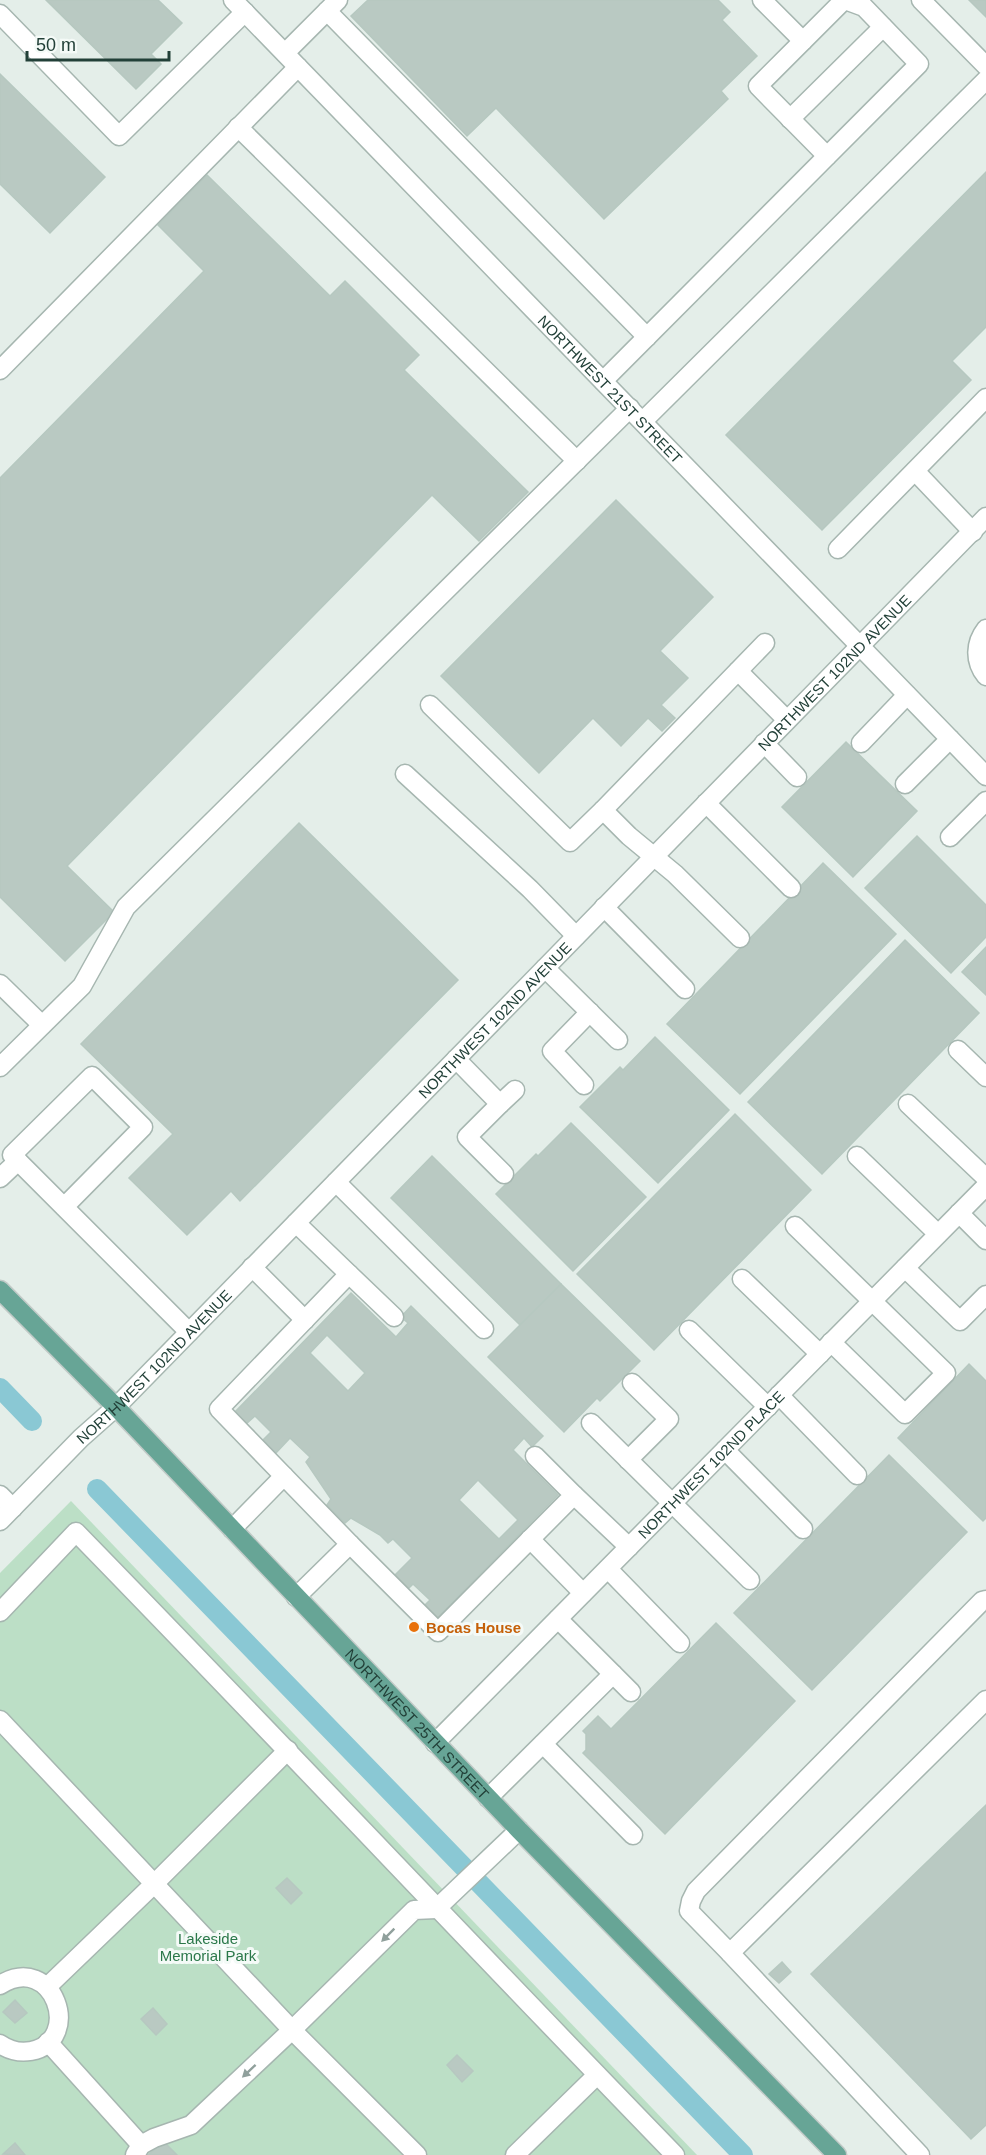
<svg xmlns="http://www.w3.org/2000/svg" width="986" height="2155" font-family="Arial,sans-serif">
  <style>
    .green { fill: #bcdfc6 }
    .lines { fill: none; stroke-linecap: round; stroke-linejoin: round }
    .canal { stroke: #8ac8d4; stroke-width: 20 }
    .building { fill: #b9c9c2; stroke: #b6c8c0; stroke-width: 1.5; fill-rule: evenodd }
    .minor-casing { stroke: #a6b6b0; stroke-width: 21 }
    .major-casing { stroke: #c1cac7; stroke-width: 21 }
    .minor { stroke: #fff; stroke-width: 18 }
    .major { stroke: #67a596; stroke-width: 18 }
    .oneway { fill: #90a09c }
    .food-dot { fill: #e8710a; stroke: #f4faf7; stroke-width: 2 }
    .labels { text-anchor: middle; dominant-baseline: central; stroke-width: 6; stroke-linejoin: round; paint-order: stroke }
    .street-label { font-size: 15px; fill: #224038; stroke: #f4faf7 }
    .food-label { font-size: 15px; font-weight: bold; fill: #c56008; stroke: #f4faf7; text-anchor: start }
    .park-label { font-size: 15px; fill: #2b784a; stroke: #f4faf7 }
  </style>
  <rect width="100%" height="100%" fill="#e4eee9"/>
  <path class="green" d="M 71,1501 L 697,2155 L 0,2155 L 0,1573 Z"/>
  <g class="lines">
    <g class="canal">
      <path d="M 0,1388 L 32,1421"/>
      <path d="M 97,1489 L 743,2155"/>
    </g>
  </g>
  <g class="building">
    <path d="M 46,0 L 158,0 L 182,23 L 151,54 L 161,64 L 136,89 Z"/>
    <path d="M 368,0 L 718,0 L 730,12 L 722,20 L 757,56 L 721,91 L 728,99 L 604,219 L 496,108 L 467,136 L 351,16 Z"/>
    <path d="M 969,0 L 986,0 L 986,17 Z"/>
    <path d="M 0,74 L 105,177 L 50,233 L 0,184 Z"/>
    <path d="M 986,172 L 986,327 L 952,361 L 971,380 L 822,530 L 726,435 Z"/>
    <path d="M 207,175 L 330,296 L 345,281 L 419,355 L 404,370 L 528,492 L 479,541 L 432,495 L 67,866 L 114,912 L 65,961 L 0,897 L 0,478 L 204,271 L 158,225 Z"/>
    <path d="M 616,500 L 713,597 L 660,651 L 688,678 L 661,705 L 675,718 L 662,731 L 648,718 L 621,746 L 593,718 L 539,773 L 441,676 Z"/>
    <path d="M 846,742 L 917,811 L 853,877 L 782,807 Z"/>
    <path d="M 299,823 L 458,980 L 240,1201 L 231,1191 L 187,1235 L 129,1178 L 173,1134 L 81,1044 Z"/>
    <path d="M 917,836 L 986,905 L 986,937 L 951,973 L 865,888 Z"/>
    <path d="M 823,863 L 896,934 L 740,1094 L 667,1024 Z"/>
    <path d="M 905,940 L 979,1013 L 822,1174 L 748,1102 Z"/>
    <path d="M 986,947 L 986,995 L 962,972 Z"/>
    <path d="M 655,1037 L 729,1110 L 658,1183 L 580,1107 L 620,1067 L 623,1070 Z"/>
    <path d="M 735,1114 L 811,1190 L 654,1350 L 577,1274 Z"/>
    <path d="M 571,1123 L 646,1197 L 573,1271 L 496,1194 L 536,1154 L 538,1156 Z"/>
    <path d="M 432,1156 L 561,1284 L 520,1325 L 391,1198 Z"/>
    <path d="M 561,1284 L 640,1361 L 600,1401 L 597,1398 L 564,1432 L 488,1357 Z"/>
    <path d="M 351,1293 L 396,1337 L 408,1323 L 401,1317 L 411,1306 L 543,1436 L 532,1447 L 524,1438 L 513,1450 L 558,1495 L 436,1619 L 423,1607 L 430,1600 L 413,1584 L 406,1591 L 393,1577 L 412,1558 L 393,1539 L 388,1543 L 380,1535 L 351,1518 L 345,1523 L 327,1505 L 331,1499 L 306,1462 L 310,1457 L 290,1438 L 276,1453 L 263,1440 L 271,1432 L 255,1416 L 246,1424 L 234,1413 ZM 327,1335 L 365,1373 L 348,1391 L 310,1353 ZM 478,1480 L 518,1520 L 499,1539 L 459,1500 Z"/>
    <path d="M 969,1364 L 986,1381 L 986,1518 L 983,1521 L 898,1438 Z"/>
    <path d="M 889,1455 L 967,1532 L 812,1690 L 734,1613 Z"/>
    <path d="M 716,1623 L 795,1701 L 665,1834 L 583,1753 L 586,1750 L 586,1734 L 583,1731 L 598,1716 L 611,1729 Z"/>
    <path d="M 986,1805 L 986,2125 L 971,2139 L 811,1974 Z"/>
    <path d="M 287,1878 L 302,1893 L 291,1904 L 276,1888 Z"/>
    <path d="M 782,1962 L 791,1972 L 779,1983 L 769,1974 Z"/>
    <path d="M 15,2000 L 27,2013 L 15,2023 L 3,2012 Z"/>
    <path d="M 153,2008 L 167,2024 L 156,2035 L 141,2019 Z"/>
    <path d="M 457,2055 L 473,2071 L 462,2082 L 447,2065 Z"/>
    <path d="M 163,2141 L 177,2155 L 148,2155 Z"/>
    <path d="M 15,2143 L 25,2155 L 3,2154 Z"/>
  </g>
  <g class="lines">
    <defs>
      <g id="minor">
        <path id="s1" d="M 233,0 L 986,776"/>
        <path d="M 762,0 L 803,41 L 844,0"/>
        <path d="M 921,0 L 986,66"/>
        <path d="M 327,11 L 647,337"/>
        <path d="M 0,14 L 119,136 L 245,12"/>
        <path d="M 803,41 L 758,86 L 827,156"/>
        <path d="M 285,53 L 338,0"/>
        <path d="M 790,119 L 883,27"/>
        <path d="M 238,127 L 577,461"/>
        <path d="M 0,370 L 298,67"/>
        <path d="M 603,381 L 919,64 L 864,7 L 845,0"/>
        <path d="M 643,421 L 986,80"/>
        <path d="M 915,471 L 973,532"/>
        <path d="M 838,549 L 986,398"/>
        <path d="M 986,629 C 975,643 974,661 986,676"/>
        <path d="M 738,671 L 787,720"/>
        <path d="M 430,705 L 570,842 L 603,810 L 629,836 L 675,874 L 740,938"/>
        <path d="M 764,743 L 797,777"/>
        <path d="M 861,743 L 907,695"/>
        <path d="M 405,774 L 530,889 L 576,936"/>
        <path d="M 905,784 L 950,739"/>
        <path d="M 706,803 L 791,888"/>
        <path d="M 603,810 L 765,643"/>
        <path d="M 950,837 L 986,801"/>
        <path d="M 604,907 L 685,989"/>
        <path d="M 545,968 L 618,1040"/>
        <path d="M 0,984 L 42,1025"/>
        <path d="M 958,1050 L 986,1077"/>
        <path d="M 456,1059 L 500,1104 L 467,1137 L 504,1174"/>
        <path d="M 0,1067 L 82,986 L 126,907 L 630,408"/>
        <path d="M 584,1085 L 552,1051 L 590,1012"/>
        <path d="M 500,1104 L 515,1090"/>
        <path d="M 908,1104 L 986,1178"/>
        <path d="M 857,1156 L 938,1234"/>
        <path d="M 0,1178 L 18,1161"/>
        <path d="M 336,1182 L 484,1329"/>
        <path d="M 64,1207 L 143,1127 L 92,1076 L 12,1155 L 189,1332"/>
        <path d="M 959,1213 L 986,1240"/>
        <path d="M 296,1223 L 349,1274"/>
        <path d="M 795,1226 L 946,1373 L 905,1414 L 831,1342"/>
        <path d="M 252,1267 L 305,1320"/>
        <path d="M 905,1268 L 960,1321 L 986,1295"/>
        <path d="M 742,1279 L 820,1354"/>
        <path d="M 689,1330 L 768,1407"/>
        <path d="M 779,1395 L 857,1475"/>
        <path d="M 591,1423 L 750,1580"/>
        <path d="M 725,1450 L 803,1529"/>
        <path d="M 628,1460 L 669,1419 L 632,1383"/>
        <path d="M 284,1476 L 350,1544 L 296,1597"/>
        <path d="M 0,1495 L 13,1508"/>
        <path d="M 574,1495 L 629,1547"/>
        <path id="s2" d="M 0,1521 L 81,1438 L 116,1407 L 986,517"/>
        <path d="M 232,1529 L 284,1476 L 219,1409 L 349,1274 L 394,1317"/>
        <path d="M 530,1539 L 583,1593"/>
        <path d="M 350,1544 L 438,1632 L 574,1495 L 535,1456"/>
        <path d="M 608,1569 L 680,1643"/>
        <path d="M 0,1612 L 76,1532 C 277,1738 474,1948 675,2155"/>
        <path d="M 558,1619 L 631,1692"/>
        <path d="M 0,1720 L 292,2030 L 417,2155"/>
        <path id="s3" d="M 435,1743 L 986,1186"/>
        <path d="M 543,1744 L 633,1835"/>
        <path d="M 488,1798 L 613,1674"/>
        <path d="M 730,1953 L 689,1911 L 691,1901 L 696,1891 L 982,1601 L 986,1600"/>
        <path d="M 0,1985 C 54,1951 84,2041 31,2051 C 19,2053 10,2051 0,2044"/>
        <path d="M 47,1987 L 154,1884 L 288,1750"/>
        <path d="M 48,2042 L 141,2145"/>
        <path d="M 135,2155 L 141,2145 L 154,2138 L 191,2125 L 292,2030 L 414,1910 L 436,1909 L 519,1830"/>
        <path d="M 515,2155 L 597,2075"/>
        <path d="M 920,2155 L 730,1953 L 986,1700"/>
      </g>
      <g id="major">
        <path id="s4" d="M 0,1290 L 116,1407 L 519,1830 L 837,2155"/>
      </g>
    </defs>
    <use href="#minor" class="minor-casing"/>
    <use href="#major" class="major-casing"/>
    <use href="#minor" class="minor"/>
    <use href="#major" class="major"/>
  </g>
  <defs><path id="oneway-solid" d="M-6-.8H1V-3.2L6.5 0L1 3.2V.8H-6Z" transform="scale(1.5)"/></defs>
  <g class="oneway">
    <use href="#oneway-solid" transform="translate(388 1935) rotate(135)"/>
    <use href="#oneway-solid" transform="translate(249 2071) rotate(137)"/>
  </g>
  <circle class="food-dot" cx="414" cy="1627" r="6"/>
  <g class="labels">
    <g class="street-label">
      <text stroke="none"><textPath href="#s1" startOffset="542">NORTHWEST 21ST STREET</textPath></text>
      <text stroke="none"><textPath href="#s2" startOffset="1190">NORTHWEST 102ND AVENUE</textPath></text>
      <text stroke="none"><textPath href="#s2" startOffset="704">NORTHWEST 102ND AVENUE</textPath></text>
      <text stroke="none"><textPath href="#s2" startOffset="218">NORTHWEST 102ND AVENUE</textPath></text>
      <text stroke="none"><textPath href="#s3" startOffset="392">NORTHWEST 102ND PLACE</textPath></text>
      <text stroke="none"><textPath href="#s4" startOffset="602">NORTHWEST 25TH STREET</textPath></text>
    </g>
    <g class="food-label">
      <text x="426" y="1627">Bocas House</text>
    </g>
    <g class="park-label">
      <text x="208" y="1938">Lakeside<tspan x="208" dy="17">Memorial Park</tspan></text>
    </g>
  </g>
  <path d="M27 51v9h142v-9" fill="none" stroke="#224038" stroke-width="3"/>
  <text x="36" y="51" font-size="18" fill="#224038" stroke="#f4faf7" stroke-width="4.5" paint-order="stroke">50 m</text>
</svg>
